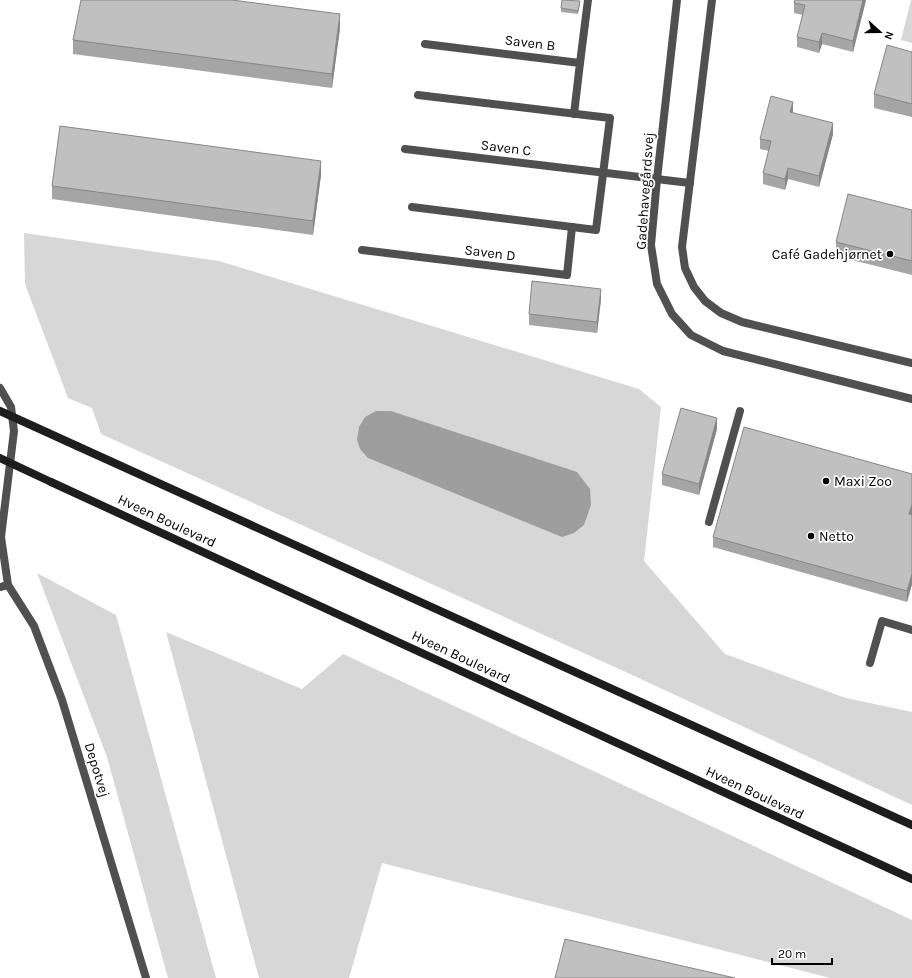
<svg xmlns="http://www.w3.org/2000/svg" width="912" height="978" font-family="Karla,sans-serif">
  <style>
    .green { fill: #d7d7d7 }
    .water { fill: #9e9e9e }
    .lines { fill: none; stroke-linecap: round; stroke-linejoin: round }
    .lane { stroke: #505050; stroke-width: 8 }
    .street { stroke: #505050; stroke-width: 8 }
    .secondary { stroke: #1d1d1d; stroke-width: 8 }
    .secondary-bridge { stroke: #1d1d1d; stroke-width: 8 }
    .wall { fill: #a5a5a5 }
    .shaded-wall { fill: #868686 }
    .building { fill: #c0c0c0; stroke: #868686 }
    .poi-dot { fill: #000; stroke: #fff; stroke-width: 1.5 }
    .labels { text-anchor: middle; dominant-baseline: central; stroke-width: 3.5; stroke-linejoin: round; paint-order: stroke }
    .street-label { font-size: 14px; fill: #000; stroke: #fff }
    .poi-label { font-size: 14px; fill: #000; stroke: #fff; text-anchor: start }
  </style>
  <rect width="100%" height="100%" fill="#fff"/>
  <g class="green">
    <path d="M 911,0 L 912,0 L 912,43 L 901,40 Z"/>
    <path d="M 24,233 L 219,261 L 639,389 L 661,407 L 644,561 L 725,654 L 846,698 L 912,712 L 912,805 L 630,674 L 101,434 L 92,408 L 68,398 L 25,284 Z"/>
    <path d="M 37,573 L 116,615 L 216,978 L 168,978 L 107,757 Z"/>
    <path d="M 166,632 L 302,689 L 343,654 L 912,920 L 912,978 L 830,978 L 382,863 L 349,978 L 259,978 Z"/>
  </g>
  <path class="water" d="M 376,411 L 391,411 L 577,472 L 590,489 L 591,505 L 584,525 L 574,533 L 562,537 L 368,458 L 360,449 L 357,440 L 359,427 L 365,417 Z"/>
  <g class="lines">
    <g class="lane">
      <path d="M 580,63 L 588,0"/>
      <path d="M 0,388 L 11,407 L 14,431 L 1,537 L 8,585"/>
      <path d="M 709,522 L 740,411"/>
      <path d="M 870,663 L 882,621 L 912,630"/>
    </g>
    <g class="street">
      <path d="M 677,0 L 657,179 L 651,245 L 657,284 L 672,314 L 691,335 L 723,351 L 912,399"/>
      <path d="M 712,0 L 682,247 L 685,268 L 694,287 L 705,301 L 721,313 L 742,322 L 912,363"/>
      <path d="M 425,44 L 580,63 L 574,114"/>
      <path d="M 405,149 L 690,183"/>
      <path d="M 412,207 L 596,230 L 610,118 L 418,95"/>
      <path d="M 362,250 L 567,275 L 572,227"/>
      <path d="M 0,587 L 8,585 L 34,626 L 62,700 L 146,978"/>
    </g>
    <g class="secondary">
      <path d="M 77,446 L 912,825"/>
      <path d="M 51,482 L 912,879"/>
    </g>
    <g class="secondary-bridge">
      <path d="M 0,411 L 77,446"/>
      <path d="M 0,458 L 51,482"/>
    </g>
  </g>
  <g class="wall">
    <path d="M 866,0 L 853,52 L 822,44 L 819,53 L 797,47 L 797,37 L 803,15 L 794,13 L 794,3 Z"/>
    <path d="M 580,4 L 578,14 L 561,12 L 561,8 Z"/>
    <path d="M 340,28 L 332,88 L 73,54 L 73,40 Z"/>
    <path d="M 912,52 L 912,117 L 874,108 L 874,94 Z"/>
    <path d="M 793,113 L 833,134 L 819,187 L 788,179 L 785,190 L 763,184 L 763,173 L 769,151 L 760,149 L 760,139 Z"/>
    <path d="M 321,175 L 313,235 L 52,199 L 52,186 Z"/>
    <path d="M 912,210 L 912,275 L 836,256 L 836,242 Z"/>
    <path d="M 601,299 L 597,333 L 529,325 L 529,314 Z"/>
    <path d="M 717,429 L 699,495 L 662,485 L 662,474 Z"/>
    <path d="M 912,515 L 912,584 L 907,602 L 713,547 L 713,537 Z"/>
  </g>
  <g class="shaded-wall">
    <path d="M 863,0 L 866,0 L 853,52 L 853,41 Z"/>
    <path d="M 340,14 L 340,28 L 332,88 L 332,74 Z"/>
    <path d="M 822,33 L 822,44 L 819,53 L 819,42 Z"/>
    <path d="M 793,102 L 793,112 L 790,123 L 790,112 Z"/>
    <path d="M 833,123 L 833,134 L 819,187 L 819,176 Z"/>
    <path d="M 321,161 L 321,175 L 313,235 L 313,221 Z"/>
    <path d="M 788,168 L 788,179 L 785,190 L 785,179 Z"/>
    <path d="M 601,289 L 601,299 L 597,333 L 597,322 Z"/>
    <path d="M 717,418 L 717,429 L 699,495 L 699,484 Z"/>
    <path d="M 912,504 L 912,514 L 909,525 L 909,514 Z"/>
    <path d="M 912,574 L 912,584 L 907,602 L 907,591 Z"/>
  </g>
  <g class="building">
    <path d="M 81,0 L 232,0 L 340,14 L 332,74 L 73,40 Z"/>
    <path d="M 562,0 L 580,1 L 578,11 L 561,8 Z"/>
    <path d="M 795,0 L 863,0 L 853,41 L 822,33 L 819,42 L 797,37 L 805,5 L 794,3 Z"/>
    <path d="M 887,45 L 912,52 L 912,104 L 874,94 Z"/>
    <path d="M 771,96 L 793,102 L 790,112 L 833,123 L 819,176 L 788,168 L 785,179 L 763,173 L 771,141 L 760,139 Z"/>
    <path d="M 60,126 L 321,161 L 313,221 L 52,186 Z"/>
    <path d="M 848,194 L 912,210 L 912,261 L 836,242 Z"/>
    <path d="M 532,281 L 601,289 L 597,322 L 529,314 Z"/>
    <path d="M 681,408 L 717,418 L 699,484 L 662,474 Z"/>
    <path d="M 744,427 L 912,474 L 912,504 L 909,514 L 912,515 L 912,574 L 907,591 L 713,537 Z"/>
    <path d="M 565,939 L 735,978 L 555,978 Z"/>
  </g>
  <g class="poi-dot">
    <circle cx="890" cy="254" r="4"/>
    <circle cx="826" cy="481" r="4"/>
    <circle cx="811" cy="536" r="4"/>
  </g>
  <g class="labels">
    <g class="street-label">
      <text transform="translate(530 43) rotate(7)">Saven B</text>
      <text transform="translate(506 148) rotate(7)">Saven C</text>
      <text transform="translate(645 191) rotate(-86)">Gadehavegårdsvej</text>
      <text transform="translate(490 253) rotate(7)">Saven D</text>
      <text transform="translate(167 521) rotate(25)">Hveen Boulevard</text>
      <text transform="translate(461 657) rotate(25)">Hveen Boulevard</text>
      <text transform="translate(97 770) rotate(73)">Depotvej</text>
      <text transform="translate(755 793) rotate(25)">Hveen Boulevard</text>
    </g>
    <g class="poi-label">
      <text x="882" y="254" text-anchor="end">Café Gadehjørnet</text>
      <text x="834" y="481">Maxi Zoo</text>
      <text x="819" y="536">Netto</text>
    </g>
  </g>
  <g transform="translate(880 32) rotate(111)" stroke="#ffffff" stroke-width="3" paint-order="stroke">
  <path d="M0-3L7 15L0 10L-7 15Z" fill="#000000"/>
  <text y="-6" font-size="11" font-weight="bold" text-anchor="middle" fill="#000000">N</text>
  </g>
  <path d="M772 958v6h60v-6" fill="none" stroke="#000000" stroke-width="2"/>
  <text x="778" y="958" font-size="12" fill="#000000" stroke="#ffffff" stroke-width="3" paint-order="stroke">20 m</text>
</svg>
